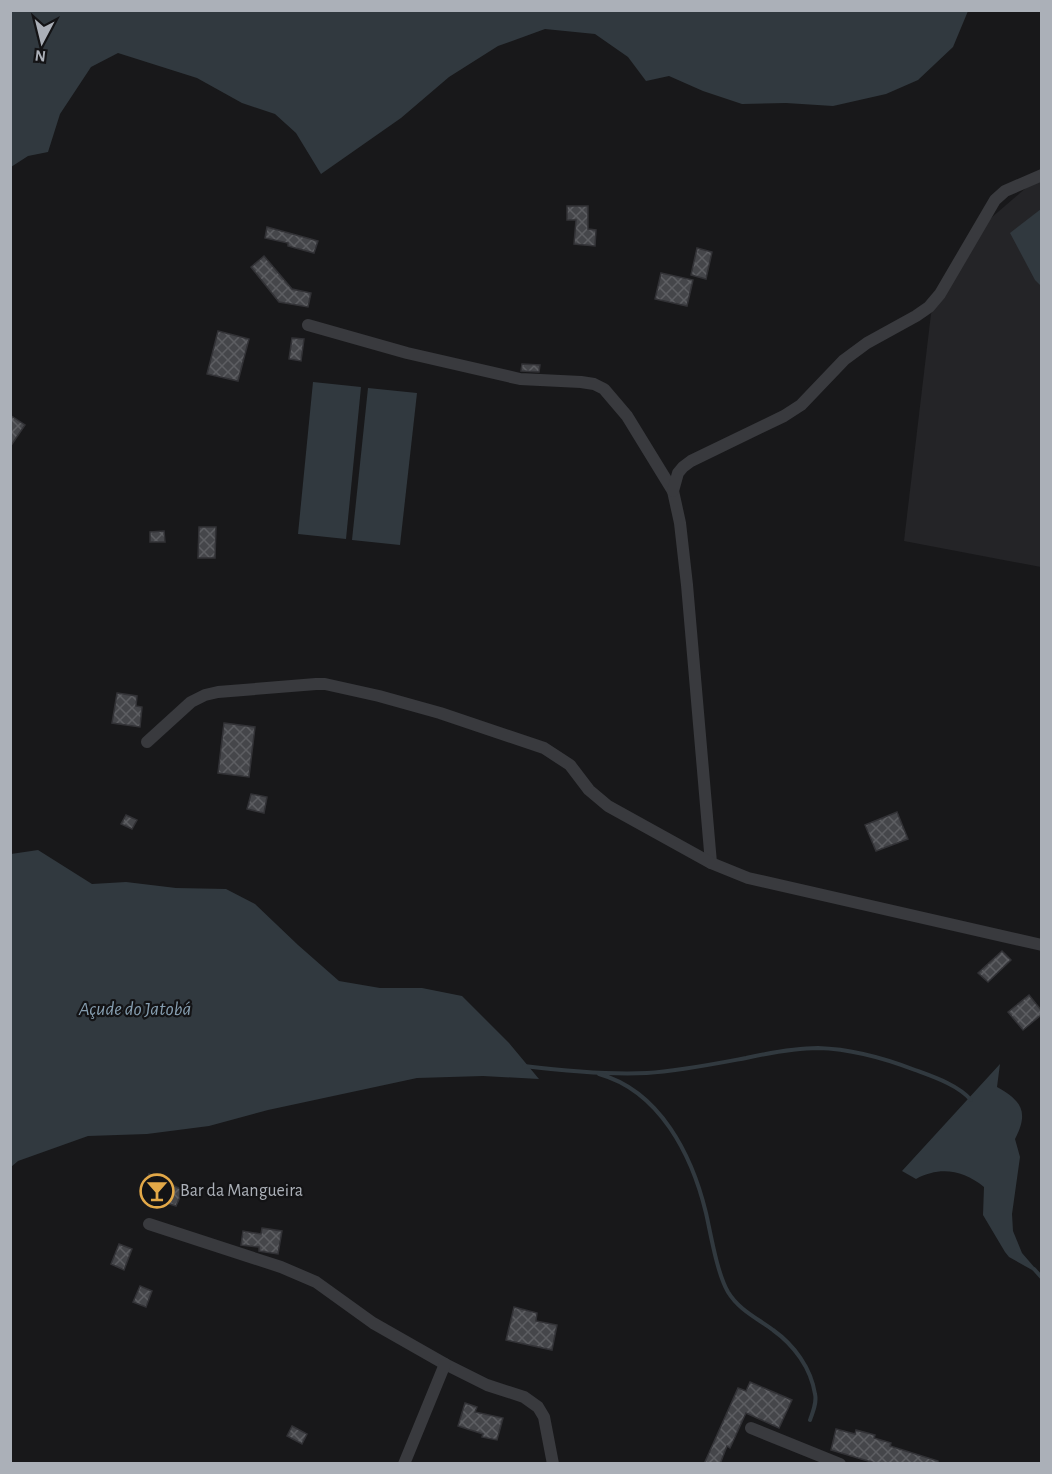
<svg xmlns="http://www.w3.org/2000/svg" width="1052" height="1474" font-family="'Alegreya Sans',sans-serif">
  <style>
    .built { fill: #242427 }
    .water { fill: #31393f }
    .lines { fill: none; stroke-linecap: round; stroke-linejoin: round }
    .stream { stroke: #31393f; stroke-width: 4 }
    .building { fill: url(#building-cross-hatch); stroke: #323236; stroke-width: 1.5 }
    .minor { stroke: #393a3e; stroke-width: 12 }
    .labels { text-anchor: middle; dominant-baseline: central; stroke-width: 4.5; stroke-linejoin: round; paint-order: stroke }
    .poi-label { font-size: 18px; fill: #abb0b8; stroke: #131315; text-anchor: start }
    .water-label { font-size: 20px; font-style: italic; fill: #869eb0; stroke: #131315 }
  </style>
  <defs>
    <pattern id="building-cross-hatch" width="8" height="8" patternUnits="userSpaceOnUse" patternTransform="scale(1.5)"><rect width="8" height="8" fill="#45464a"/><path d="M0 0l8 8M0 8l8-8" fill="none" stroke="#5d5e62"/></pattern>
  </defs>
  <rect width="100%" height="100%" fill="#18181a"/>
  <path class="built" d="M 1041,175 L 1041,567 L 904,541 L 931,314 L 984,224 Z"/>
  <g class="water">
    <path d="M 11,10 L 968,10 L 968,11 L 953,47 L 918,80 L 886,94 L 833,106 L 786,103 L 742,104 L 703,91 L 669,76 L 646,81 L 628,57 L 595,34 L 545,29 L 498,46 L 449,77 L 401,118 L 321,174 L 296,133 L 275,114 L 242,103 L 197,78 L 118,53 L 91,67 L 60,114 L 48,152 L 28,156 L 11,167 Z"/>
    <path d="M 1041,209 L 1041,286 L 1035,280 L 1010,233 Z"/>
    <path d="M 313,382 L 361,387 L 346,539 L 298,534 Z"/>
    <path d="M 368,388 L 417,393 L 400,545 L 352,540 Z"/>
    <path d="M 38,850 L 92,884 L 126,882 L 176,888 L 226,889 L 255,904 L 298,945 L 339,981 L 380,988 L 422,988 L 462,996 L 509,1043 L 539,1079 L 483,1076 L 417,1078 L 268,1110 L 209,1126 L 147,1134 L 88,1136 L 18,1161 L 11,1167 L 11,854 Z"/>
    <path d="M 1000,1064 L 997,1087 C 1022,1101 1029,1112 1015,1139 L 1020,1157 L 1012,1214 L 1013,1231 L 1022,1253 L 1041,1275 L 1009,1257 L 1005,1252 L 983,1215 L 984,1187 C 963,1170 940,1166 916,1179 L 902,1171 Z"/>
  </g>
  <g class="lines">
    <g class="stream">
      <path d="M 524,1066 C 565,1071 606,1075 647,1073 C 679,1071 714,1064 746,1058 C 769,1053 794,1048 818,1048 C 852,1049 884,1058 915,1070 C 934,1077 958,1085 971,1100"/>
      <path d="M 599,1074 C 660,1091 692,1155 706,1213 C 711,1235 717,1273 728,1292 C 739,1310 757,1318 773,1330 C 794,1345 811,1368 815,1394 C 817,1402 813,1412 810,1420"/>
      <path d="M 1034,1269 L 1042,1278"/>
    </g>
  </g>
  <g class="building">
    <path d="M 567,206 L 588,206 L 588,229 L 596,230 L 595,246 L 574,244 L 576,220 L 567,220 Z"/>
    <path d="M 267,227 L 318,241 L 314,253 L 288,246 L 288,243 L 265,238 Z"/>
    <path d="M 697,248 L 712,252 L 706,279 L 691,275 Z"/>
    <path d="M 264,256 L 292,289 L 311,293 L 308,307 L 279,302 L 251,267 Z"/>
    <path d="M 661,273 L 693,280 L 687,306 L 655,299 Z"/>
    <path d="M 218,331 L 249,339 L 238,381 L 207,374 Z"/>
    <path d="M 292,338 L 304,339 L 301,361 L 289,359 Z"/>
    <path d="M 522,364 L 540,365 L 539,372 L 521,371 Z"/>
    <path d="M 10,415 L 25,425 L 10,447 Z"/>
    <path d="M 199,527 L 216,527 L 215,558 L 198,558 Z"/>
    <path d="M 164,531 L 165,542 L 150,542 L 150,532 Z"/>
    <path d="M 117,693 L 137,696 L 136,706 L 142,707 L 140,727 L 112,723 Z"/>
    <path d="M 224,723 L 255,727 L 249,777 L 218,773 Z"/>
    <path d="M 251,794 L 267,797 L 264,813 L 247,809 Z"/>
    <path d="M 897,812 L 908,839 L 876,851 L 865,825 Z"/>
    <path d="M 126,815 L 137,820 L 132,829 L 121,824 Z"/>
    <path d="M 1002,951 L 1011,960 L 988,982 L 978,973 Z"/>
    <path d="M 1029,995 L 1041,1010 L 1041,1015 L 1023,1030 L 1008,1012 Z"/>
    <path d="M 149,1174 L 183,1190 L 176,1206 L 141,1195 Z"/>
    <path d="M 262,1228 L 282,1231 L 278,1254 L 259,1251 L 259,1247 L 241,1245 L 243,1231 L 261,1234 Z"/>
    <path d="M 119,1244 L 132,1249 L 124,1270 L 111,1264 Z"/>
    <path d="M 140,1286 L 152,1291 L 146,1307 L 133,1302 Z"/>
    <path d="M 514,1307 L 537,1313 L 536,1321 L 557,1325 L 552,1350 L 506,1340 Z"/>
    <path d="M 750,1382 L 792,1400 L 779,1428 L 746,1413 L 730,1448 L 727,1446 L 720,1464 L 704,1464 L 738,1388 L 746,1391 Z"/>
    <path d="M 465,1403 L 477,1407 L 475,1412 L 503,1418 L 497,1440 L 482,1437 L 483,1434 L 458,1426 Z"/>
    <path d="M 292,1426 L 307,1434 L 302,1444 L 287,1436 Z"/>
    <path d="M 836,1429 L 855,1434 L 856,1430 L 875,1435 L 874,1438 L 891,1443 L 890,1446 L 938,1461 L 938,1464 L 878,1464 L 831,1450 Z"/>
  </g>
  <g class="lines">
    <g class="minor">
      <path d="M 308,325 L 407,353 L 520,379 L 581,382 L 594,384 L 604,389 L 627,416 L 673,491 L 680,523 L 687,585 L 711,863"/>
      <path d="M 673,491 L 678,473 L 683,467 L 691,461 L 784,416 L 801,405 L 844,360 L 867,343 L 916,316 L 929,307 L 940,294 L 995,200 L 1005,191 L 1042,175"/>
      <path d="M 147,742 L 191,702 L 205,695 L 218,692 L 316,684 L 325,684 L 379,696 L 440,713 L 544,748 L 570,765 L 589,790 L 608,806 L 711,863 L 748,878 L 1042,945"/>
      <path d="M 149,1224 L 281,1267 L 316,1282 L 373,1323 L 445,1364 L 487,1385 L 524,1397 L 538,1407 L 544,1417 L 553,1464"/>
      <path d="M 751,1428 L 840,1464"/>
      <path d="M 404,1464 L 445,1364"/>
    </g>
  </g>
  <defs>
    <symbol id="bar-ring" viewBox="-11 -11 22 22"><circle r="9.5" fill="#131315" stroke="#e2a848" stroke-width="1.5"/><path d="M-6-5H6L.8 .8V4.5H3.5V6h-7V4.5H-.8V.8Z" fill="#e2a848"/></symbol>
  </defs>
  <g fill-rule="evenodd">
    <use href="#bar-ring" x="138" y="1172" width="38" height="38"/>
  </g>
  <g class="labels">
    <g class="poi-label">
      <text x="180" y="1191">Bar da Mangueira</text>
    </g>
    <g class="water-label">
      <text x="135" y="1009">Açude do Jatobá</text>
    </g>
  </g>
  <rect width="1052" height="1474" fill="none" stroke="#abb0b8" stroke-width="24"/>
  <g transform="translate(42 42) rotate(187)" stroke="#131315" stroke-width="4.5" paint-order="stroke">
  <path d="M0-4.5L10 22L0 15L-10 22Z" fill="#abb0b8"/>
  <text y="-9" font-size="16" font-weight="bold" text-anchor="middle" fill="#abb0b8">N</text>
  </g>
</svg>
